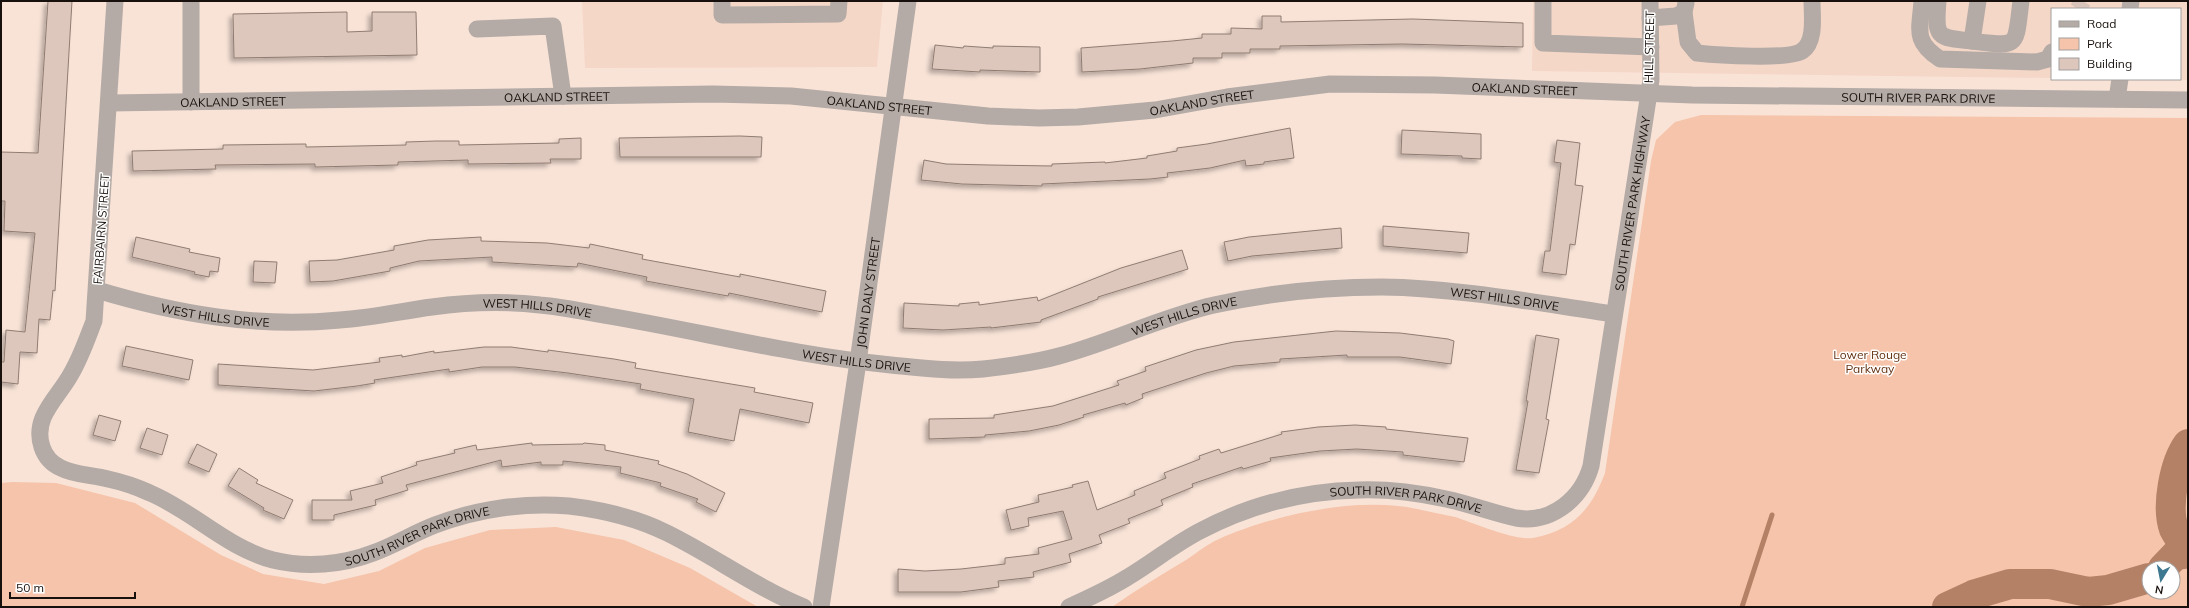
<svg xmlns="http://www.w3.org/2000/svg" width="2189" height="608" font-family="Mulish,sans-serif">
  <style>
    .built { fill: #f5d7c8; fill-rule: evenodd }
    .green { fill: #f5c4aa; fill-rule: evenodd }
    .lines { fill: none; stroke-linecap: round; stroke-linejoin: round }
    .stream { stroke: #b58166; stroke-width: 5 }
    .river { stroke: #b58166; stroke-width: 30 }
    .building { fill: #ddc7bc; stroke: #907c72; filter: url(#shadow) }
    .minor-tunnel { stroke: #d7c3b9; stroke-width: 17; stroke-dasharray: 17 8; stroke-linecap: butt }
    .minor { stroke: #b4aba6; stroke-width: 17 }
    .labels { text-anchor: middle; dominant-baseline: central; stroke-width: 3; stroke-linejoin: round; paint-order: stroke }
    .street-label { font-size: 12px; fill: #18100c; stroke: #fff }
    .park-label { font-size: 12px; fill: #633112; stroke: #fff }
  </style>
  <defs>
    <filter id="shadow"><feDropShadow dx="-3.5" dy="3.5" stdDeviation="2" flood-color="#0004"/></filter>
  </defs>
  <rect width="100%" height="100%" fill="#f9e3d7"/>
  <g class="built">
    <path d="M 582,1 L 883,1 L 877,67 L 585,68 Z"/>
    <path d="M 1533,1 L 2188,1 L 2188,80 L 1532,71 ZM 2052,9 L 2180,9 L 2180,79 L 2052,79 Z"/>
  </g>
  <g class="green">
    <path d="M 1701,115 L 2188,118 L 2188,607 L 1112,607 C 1136,590 1161,575 1186,560 C 1197,553 1207,544 1219,539 C 1273,515 1357,496 1417,509 C 1429,512 1442,514 1455,517 C 1474,523 1515,541 1533,538 C 1573,530 1591,510 1605,473 L 1651,161 L 1656,140 L 1675,122 ZM 2149,568 L 2173,568 L 2173,592 L 2149,592 Z"/>
    <path d="M 12,482 L 56,483 L 135,503 L 221,555 L 263,574 L 324,584 L 379,571 L 425,548 L 490,530 L 556,527 L 624,540 L 690,568 L 758,607 L 1,607 L 1,483 Z"/>
  </g>
  <g class="lines">
    <g class="stream">
      <path d="M 2173,568 L 2188,566"/>
      <path d="M 1742,607 L 1772,515"/>
    </g>
    <g class="river">
      <path d="M 2163,568 L 2184,546 C 2181,540 2177,535 2174,529 C 2166,507 2174,463 2188,444"/>
      <path d="M 1947,607 L 1973,595 L 2010,584 L 2050,584 L 2088,592 L 2108,590 L 2149,578"/>
    </g>
  </g>
  <g class="building">
    <path d="M 48,1 L 72,1 L 55,291 L 53,290 L 50,320 L 39,319 L 37,353 L 20,352 L 18,384 L 1,382 L 1,362 L 4,362 L 6,330 L 25,332 L 35,233 L 4,231 L 5,201 L 1,201 L 1,152 L 38,153 Z"/>
    <path d="M 347,12 L 347,32 L 372,31 L 372,12 L 416,12 L 417,55 L 234,58 L 233,14 Z"/>
    <path d="M 1262,16 L 1281,16 L 1281,22 L 1413,19 L 1523,23 L 1523,47 L 1402,44 L 1280,46 L 1280,49 L 1250,49 L 1250,53 L 1222,53 L 1222,58 L 1193,58 L 1193,63 L 1140,69 L 1082,72 L 1081,48 L 1172,41 L 1202,38 L 1202,34 L 1231,34 L 1231,28 L 1262,29 Z"/>
    <path d="M 935,45 L 963,48 L 964,46 L 993,48 L 993,46 L 1040,47 L 1040,72 L 980,70 L 980,72 L 932,69 Z"/>
    <path d="M 1290,128 L 1294,158 L 1264,162 L 1264,164 L 1246,166 L 1245,160 L 1210,168 L 1167,173 L 1168,177 L 1150,179 L 1042,184 L 1042,186 L 962,184 L 921,180 L 924,160 L 946,164 L 990,165 L 1052,166 L 1052,164 L 1105,162 L 1105,163 L 1147,158 L 1147,156 L 1177,151 L 1177,148 L 1207,144 Z"/>
    <path d="M 1402,130 L 1481,134 L 1481,159 L 1462,158 L 1462,156 L 1401,154 Z"/>
    <path d="M 740,136 L 762,137 L 761,157 L 620,157 L 619,138 Z"/>
    <path d="M 581,138 L 581,159 L 550,159 L 551,163 L 468,164 L 468,160 L 398,162 L 398,165 L 315,167 L 315,164 L 215,165 L 216,169 L 133,171 L 132,151 L 223,149 L 223,145 L 306,144 L 306,147 L 406,145 L 406,142 L 436,141 L 459,141 L 459,145 L 559,143 L 559,139 Z"/>
    <path d="M 1557,140 L 1580,143 L 1575,185 L 1583,186 L 1575,245 L 1570,244 L 1566,275 L 1542,272 L 1545,251 L 1550,251 L 1561,163 L 1554,162 Z"/>
    <path d="M 1383,226 L 1469,233 L 1467,253 L 1383,246 Z"/>
    <path d="M 1341,228 L 1342,248 L 1252,256 L 1228,261 L 1224,242 L 1249,237 Z"/>
    <path d="M 136,237 L 190,249 L 189,252 L 220,258 L 218,272 L 210,271 L 209,277 L 194,274 L 195,272 L 132,257 Z"/>
    <path d="M 481,237 L 481,241 L 547,243 L 589,248 L 590,244 L 643,255 L 642,259 L 740,277 L 740,274 L 826,291 L 822,312 L 729,293 L 728,296 L 646,281 L 647,277 L 578,263 L 577,267 L 492,262 L 492,257 L 419,261 L 390,268 L 390,271 L 333,281 L 310,282 L 309,261 L 337,260 L 394,250 L 394,246 L 428,240 Z"/>
    <path d="M 1182,250 L 1188,269 L 1098,297 L 1098,299 L 1041,320 L 1041,322 L 991,328 L 991,327 L 943,330 L 903,328 L 904,303 L 959,306 L 959,304 L 979,302 L 979,305 L 1037,297 L 1038,301 L 1121,268 Z"/>
    <path d="M 254,261 L 277,262 L 275,283 L 253,282 Z"/>
    <path d="M 1336,331 L 1400,333 L 1448,339 L 1454,341 L 1451,364 L 1400,357 L 1347,357 L 1347,355 L 1280,359 L 1280,362 L 1234,366 L 1206,373 L 1142,394 L 1143,398 L 1126,405 L 1125,403 L 1083,415 L 1084,417 L 1059,425 L 1029,431 L 985,435 L 985,437 L 929,439 L 929,419 L 994,418 L 994,415 L 1053,406 L 1119,385 L 1117,381 L 1146,371 L 1145,367 L 1196,350 L 1234,342 Z"/>
    <path d="M 1536,335 L 1559,339 L 1546,419 L 1549,420 L 1539,473 L 1516,470 L 1528,401 L 1526,401 Z"/>
    <path d="M 126,346 L 193,360 L 189,380 L 122,366 Z"/>
    <path d="M 484,347 L 511,347 L 548,352 L 548,350 L 614,359 L 636,363 L 635,368 L 755,388 L 754,392 L 813,403 L 809,423 L 740,409 L 734,441 L 718,438 L 688,432 L 694,399 L 640,389 L 641,384 L 568,373 L 515,367 L 482,367 L 449,372 L 449,369 L 374,380 L 375,383 L 357,386 L 314,391 L 218,385 L 218,364 L 313,370 L 380,362 L 379,358 L 402,355 L 402,357 L 434,351 L 434,353 Z"/>
    <path d="M 99,415 L 121,421 L 115,441 L 93,435 Z"/>
    <path d="M 1355,425 L 1386,427 L 1386,429 L 1468,438 L 1464,462 L 1403,455 L 1403,452 L 1357,449 L 1320,451 L 1270,458 L 1271,461 L 1243,469 L 1242,467 L 1192,484 L 1193,487 L 1161,500 L 1163,505 L 1128,519 L 1130,523 L 1099,535 L 1102,543 L 1069,554 L 1071,562 L 1033,572 L 1034,577 L 998,581 L 999,587 L 961,592 L 898,592 L 898,569 L 925,571 L 961,569 L 1005,564 L 1005,558 L 1039,554 L 1038,548 L 1072,539 L 1063,511 L 1028,518 L 1029,526 L 1011,530 L 1006,510 L 1039,502 L 1038,495 L 1073,487 L 1072,485 L 1088,481 L 1097,510 L 1135,495 L 1134,491 L 1166,478 L 1164,473 L 1200,459 L 1199,456 L 1219,449 L 1221,453 L 1282,434 L 1281,432 L 1318,427 Z"/>
    <path d="M 147,428 L 168,435 L 162,455 L 140,448 Z"/>
    <path d="M 532,443 L 532,445 L 583,444 L 584,443 L 605,445 L 605,450 L 659,461 L 658,464 L 687,474 L 725,493 L 716,512 L 696,502 L 698,499 L 660,486 L 661,483 L 620,473 L 621,467 L 563,461 L 563,465 L 541,465 L 541,462 L 502,467 L 501,460 L 406,485 L 408,490 L 375,500 L 376,505 L 334,515 L 334,520 L 312,520 L 312,500 L 352,500 L 350,491 L 383,483 L 381,477 L 417,465 L 416,462 L 455,453 L 454,450 L 476,445 L 477,450 Z"/>
    <path d="M 197,444 L 217,454 L 209,472 L 188,463 Z"/>
    <path d="M 239,468 L 258,480 L 256,483 L 293,500 L 284,519 L 263,510 L 264,508 L 228,486 Z"/>
  </g>
  <g class="lines">
    <path class="minor-tunnel" d="M 2078,9 L 2083,1"/>
    <g class="minor">
      <path id="s1" d="M 115,1 L 94,321 C 87,339 81,357 71,374 C 58,398 32,417 42,447 C 45,456 52,464 61,468 C 74,475 93,475 108,479 C 122,482 137,487 150,493 C 193,511 227,548 273,560 C 306,568 342,565 373,553 C 395,545 414,533 435,525 C 477,509 525,502 569,506 C 603,510 637,518 667,533 C 714,556 755,587 804,607"/>
      <path d="M 722,1 L 722,15 L 838,14 L 839,1"/>
      <path d="M 1543,1 L 1543,43 L 1651,47"/>
      <path d="M 1922,1 C 1920,30 1913,41 1940,59 L 2037,62 L 2048,59 L 2052,52"/>
      <path d="M 1938,1 C 1935,37 1936,38 1972,41"/>
      <path d="M 1978,1 L 1972,41 C 2020,47 2015,48 2021,1"/>
      <path d="M 2130,9 L 2131,1"/>
      <path d="M 1684,12 L 1688,42 L 1697,53 C 1715,55 1790,60 1802,51 C 1816,42 1812,15 1812,1"/>
      <path d="M 1650,18 L 1676,16 L 1684,12 L 1686,3"/>
      <path d="M 477,29 L 553,26 L 563,96"/>
      <path d="M 2117,99 L 2120,79"/>
      <path d="M 191,102 L 191,1"/>
      <path id="s2" d="M 110,103 L 713,94 L 791,96 L 988,116 L 1039,118 L 1078,117 L 1155,110 L 1227,97 L 1330,84 L 1435,85 L 1692,95 L 2188,100"/>
      <path id="s3" d="M 97,290 C 177,314 256,328 340,320 C 371,318 402,311 432,307 C 468,302 505,301 540,305 C 563,307 586,312 609,316 C 703,332 796,356 891,365 C 921,368 952,372 983,369 C 1009,366 1034,363 1059,356 C 1112,342 1161,317 1214,305 C 1269,293 1325,287 1382,287 C 1459,288 1537,303 1613,314"/>
      <path id="s4" d="M 821,607 L 858,362 L 908,1"/>
      <path id="s5" d="M 1069,607 C 1089,598 1109,589 1128,577 C 1153,562 1176,543 1202,530 C 1250,505 1305,491 1359,490 C 1388,489 1418,493 1446,499 C 1470,504 1493,513 1516,518 C 1552,524 1582,498 1591,466 L 1651,80 L 1650,1"/>
    </g>
  </g>
  <g class="labels">
    <g class="street-label">
      <text transform="translate(1649 47) rotate(-89)">HILL STREET</text>
      <text stroke="none"><textPath href="#s2" startOffset="1418">OAKLAND STREET</textPath></text>
      <text stroke="none"><textPath href="#s2" startOffset="447">OAKLAND STREET</textPath></text>
      <text stroke="none"><textPath href="#s2" startOffset="1812">SOUTH RIVER PARK DRIVE</textPath></text>
      <text stroke="none"><textPath href="#s2" startOffset="123">OAKLAND STREET</textPath></text>
      <text stroke="none"><textPath href="#s2" startOffset="1094">OAKLAND STREET</textPath></text>
      <text stroke="none"><textPath href="#s2" startOffset="770">OAKLAND STREET</textPath></text>
      <text stroke="none"><textPath href="#s5" startOffset="843">SOUTH RIVER PARK HIGHWAY</textPath></text>
      <text transform="translate(101 229) rotate(-86)">FAIRBAIRN STREET</text>
      <text stroke="none"><textPath href="#s4" startOffset="318">JOHN DALY STREET</textPath></text>
      <text stroke="none"><textPath href="#s3" startOffset="1429">WEST HILLS DRIVE</textPath></text>
      <text stroke="none"><textPath href="#s3" startOffset="445">WEST HILLS DRIVE</textPath></text>
      <text stroke="none"><textPath href="#s3" startOffset="121">WEST HILLS DRIVE</textPath></text>
      <text stroke="none"><textPath href="#s3" startOffset="1105">WEST HILLS DRIVE</textPath></text>
      <text stroke="none"><textPath href="#s3" startOffset="769">WEST HILLS DRIVE</textPath></text>
      <text stroke="none"><textPath href="#s5" startOffset="365">SOUTH RIVER PARK DRIVE</textPath></text>
      <text stroke="none"><textPath href="#s1" startOffset="872">SOUTH RIVER PARK DRIVE</textPath></text>
    </g>
    <g class="park-label">
      <text x="1870" y="354">Lower Rouge<tspan x="1870" dy="14">Parkway</tspan></text>
    </g>
  </g>
  <rect width="2189" height="608" fill="none" stroke="#18100c" stroke-width="4"/>
  <rect x="2051" y="8" width="130" height="72" fill="#ffffff" stroke="#a39f9e"/>
  <rect x="2059" y="21" width="20" height="6" fill="#b4aba6" stroke="#a39f9e"/>
  <text x="2087" y="28" font-size="12" fill="#18100c">Road</text>
  <rect x="2059" y="38" width="20" height="12" fill="#f5c4aa" stroke="#a39f9e"/>
  <text x="2087" y="48" font-size="12" fill="#18100c">Park</text>
  <rect x="2059" y="58" width="20" height="12" fill="#ddc7bc" stroke="#a39f9e"/>
  <text x="2087" y="68" font-size="12" fill="#18100c">Building</text>
  <g transform="translate(2161 580) rotate(190)"><circle r="19" fill="#ffffff" stroke="#a39f9e"/>
  <path d="M0-3L7 15L0 10L-7 15Z" fill="#3d7790"/>
  <text y="-6" font-size="11" font-weight="bold" text-anchor="middle" fill="#18100c">N</text>
  </g>
  <path d="M10 592v6h125v-6" fill="none" stroke="#18100c" stroke-width="2"/>
  <text x="16" y="592" font-size="12" fill="#18100c" stroke="#ffffff" stroke-width="3" paint-order="stroke">50 m</text>
</svg>
